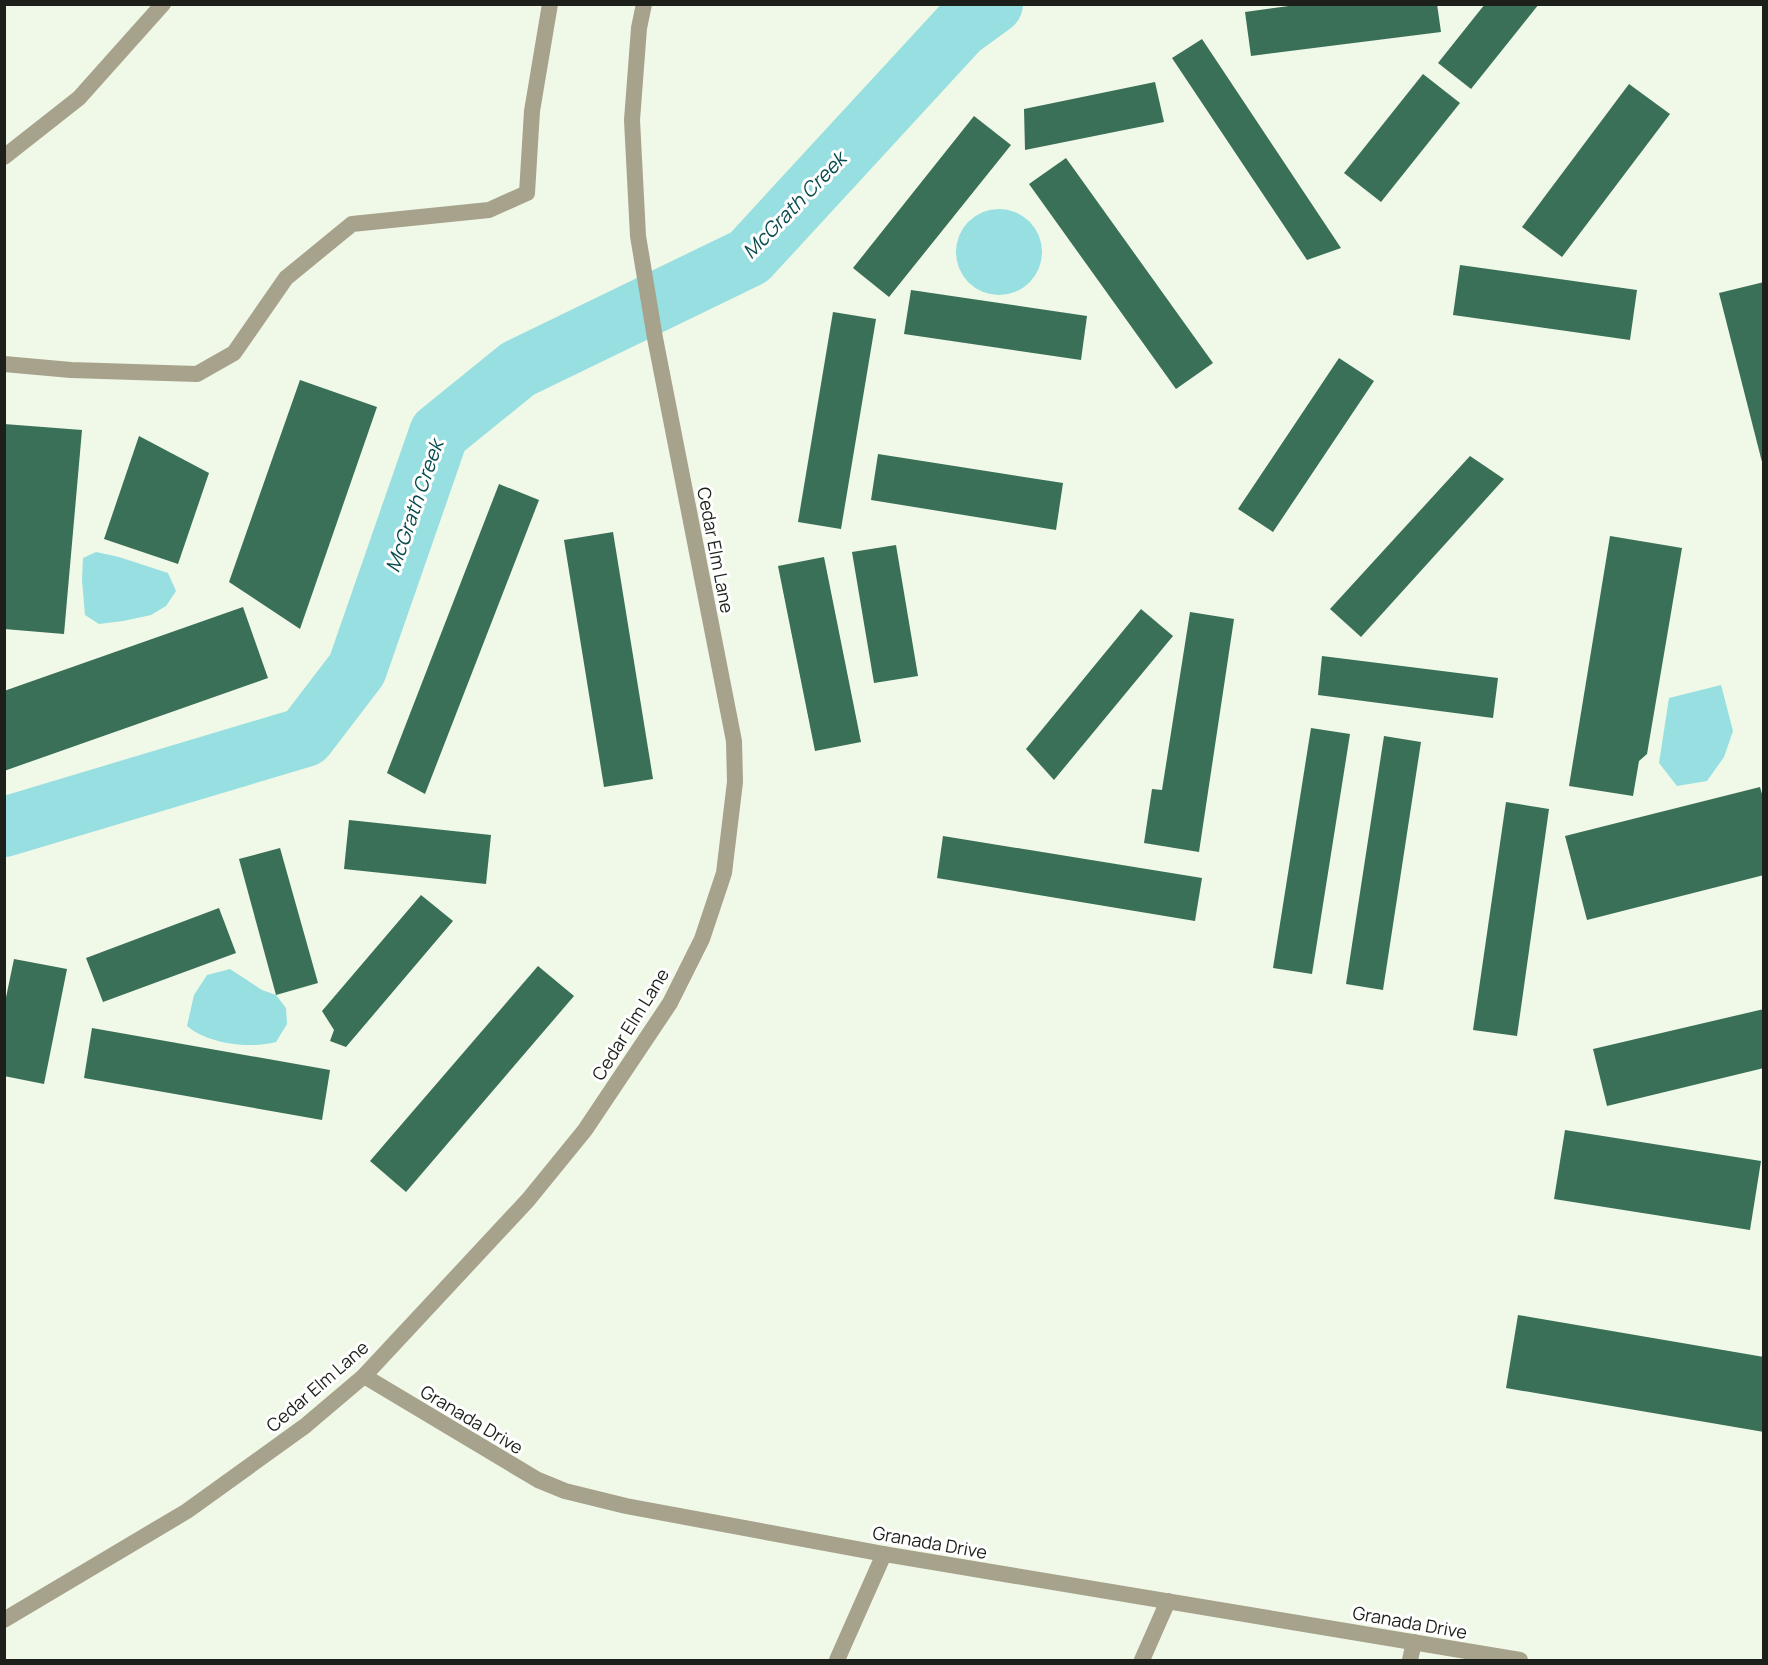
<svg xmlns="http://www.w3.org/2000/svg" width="1768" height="1665" font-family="Manrope,sans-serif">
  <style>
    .water { fill: #97dfe0 }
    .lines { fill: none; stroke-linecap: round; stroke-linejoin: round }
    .river { stroke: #97dfe0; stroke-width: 60 }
    .building { fill: #397057 }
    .service { stroke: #a7a28b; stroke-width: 16 }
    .minor { stroke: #a7a28b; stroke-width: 16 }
    .labels { text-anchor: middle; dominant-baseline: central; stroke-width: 6; stroke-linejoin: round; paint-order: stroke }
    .street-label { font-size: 18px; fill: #1d201a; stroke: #fff }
    .water-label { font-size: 20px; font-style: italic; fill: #084c4d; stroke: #fff }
  </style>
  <rect width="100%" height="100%" fill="#f0f8e8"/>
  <g class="water">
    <circle cx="999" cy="252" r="43"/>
    <path d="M 96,552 L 119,557 L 168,573 L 176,591 L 166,606 L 151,615 L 123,621 L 99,624 L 85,615 L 82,580 L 83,558 Z"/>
    <path d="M 1721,685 L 1733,731 L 1724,757 L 1707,781 L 1677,786 L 1659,763 L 1669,698 Z"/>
    <path d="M 230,969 L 262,990 L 276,995 L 286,1008 L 287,1024 L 276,1042 C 250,1049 208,1044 187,1026 L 194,995 L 207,975 Z"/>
  </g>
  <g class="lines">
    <path class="river" d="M 4,827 L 305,737 L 357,669 L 439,433 L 518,369 L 749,257 L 960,28 L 993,4"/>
  </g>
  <g class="building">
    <path d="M 1304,4 L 1437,4 L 1441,32 L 1251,56 L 1245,12 Z"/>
    <path d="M 1485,4 L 1539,4 L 1471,89 L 1438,63 Z"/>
    <path d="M 1202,39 L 1341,248 L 1307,260 L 1172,58 Z"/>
    <path d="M 1423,74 L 1460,103 L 1381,202 L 1344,173 Z"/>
    <path d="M 1155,82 L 1164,122 L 1025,150 L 1024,109 Z"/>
    <path d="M 1629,84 L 1670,114 L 1562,257 L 1522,227 Z"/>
    <path d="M 974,116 L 1011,145 L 889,297 L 853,268 Z"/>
    <path d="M 1066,158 L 1213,363 L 1176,389 L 1029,184 Z"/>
    <path d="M 1460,265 L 1637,290 L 1630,340 L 1453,315 Z"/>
    <path d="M 1764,282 L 1764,465 L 1763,466 L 1719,293 Z"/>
    <path d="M 911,290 L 1087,316 L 1081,360 L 904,334 Z"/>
    <path d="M 833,312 L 876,319 L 841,529 L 798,522 Z"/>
    <path d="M 1339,358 L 1374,381 L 1273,532 L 1238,509 Z"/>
    <path d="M 300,380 L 377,407 L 300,629 L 229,582 Z"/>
    <path d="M 4,424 L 82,430 L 64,634 L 4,629 Z"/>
    <path d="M 139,436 L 209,473 L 178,564 L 104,539 Z"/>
    <path d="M 878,454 L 1063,483 L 1056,530 L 871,500 Z"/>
    <path d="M 1470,456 L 1504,479 L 1361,637 L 1330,609 Z"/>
    <path d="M 499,484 L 539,500 L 425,794 L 387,773 Z"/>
    <path d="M 613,532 L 653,779 L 604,787 L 564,540 Z"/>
    <path d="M 1610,536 L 1682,548 L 1647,754 L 1639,761 L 1633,796 L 1569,786 Z"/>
    <path d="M 896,545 L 918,676 L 874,683 L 852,552 Z"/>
    <path d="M 824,557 L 861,742 L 815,751 L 778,566 Z"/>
    <path d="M 243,607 L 268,678 L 4,771 L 4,691 Z"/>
    <path d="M 1141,609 L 1173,636 L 1054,780 L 1026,749 Z"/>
    <path d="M 1190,612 L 1234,619 L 1199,852 L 1144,843 L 1152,789 L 1162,790 Z"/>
    <path d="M 1322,656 L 1498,678 L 1493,718 L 1318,695 Z"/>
    <path d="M 1311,728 L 1350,734 L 1312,974 L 1273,968 Z"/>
    <path d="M 1384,736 L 1421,742 L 1383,990 L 1346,984 Z"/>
    <path d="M 1760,787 L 1764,801 L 1764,875 L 1587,920 L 1565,836 Z"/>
    <path d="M 1506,802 L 1549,809 L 1517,1036 L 1473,1030 Z"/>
    <path d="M 349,820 L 491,835 L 486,884 L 344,869 Z"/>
    <path d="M 943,836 L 1202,878 L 1195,921 L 937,878 Z"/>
    <path d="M 280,848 L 318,983 L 276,995 L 239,859 Z"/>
    <path d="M 421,895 L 453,921 L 346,1047 L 330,1041 L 334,1030 L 322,1011 Z"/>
    <path d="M 219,908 L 236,953 L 103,1002 L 86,958 Z"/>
    <path d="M 14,959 L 67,969 L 44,1084 L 4,1076 L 4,1007 Z"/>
    <path d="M 538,966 L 574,996 L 406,1192 L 370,1161 Z"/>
    <path d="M 1764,1009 L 1764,1068 L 1607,1106 L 1593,1049 Z"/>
    <path d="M 92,1028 L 330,1070 L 322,1120 L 84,1078 Z"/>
    <path d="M 1565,1130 L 1761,1161 L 1750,1230 L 1554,1199 Z"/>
    <path d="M 1518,1315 L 1764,1357 L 1764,1432 L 1506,1388 Z"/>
  </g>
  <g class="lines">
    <g class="service">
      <path d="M 4,157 L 79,98 L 163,4"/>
      <path d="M 4,364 L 71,370 L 197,374 L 234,353 L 286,278 L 352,224 L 489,210 L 527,193 L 532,111 L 550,4"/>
      <path d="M 1142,1660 L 1168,1601"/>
    </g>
    <g class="minor">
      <path d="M 364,1376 L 538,1480 L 565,1491 L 626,1506 L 884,1554 L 1520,1660"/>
      <path d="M 4,1620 L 187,1511 L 305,1426 L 364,1376 L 528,1200 L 585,1130 L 670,1003 L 702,939 L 724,873 L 735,782 L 734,741 L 655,338 L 638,236 L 632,120 L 639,28 L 644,4"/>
      <path d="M 837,1660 L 884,1554"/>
      <path d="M 1410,1660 L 1414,1642"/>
    </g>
  </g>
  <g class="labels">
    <g class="street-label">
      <text transform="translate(716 550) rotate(79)">Cedar Elm Lane</text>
      <text transform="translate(630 1024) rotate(-58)">Cedar Elm Lane</text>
      <text transform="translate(317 1386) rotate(-41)">Cedar Elm Lane</text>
      <text transform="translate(472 1419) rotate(31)">Granada Drive</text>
      <text transform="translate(930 1542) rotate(10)">Granada Drive</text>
      <text transform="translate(1410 1622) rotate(10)">Granada Drive</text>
    </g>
    <g class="water-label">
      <text transform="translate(794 205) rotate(-46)">McGrath Creek</text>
      <text transform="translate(414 506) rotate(-71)">McGrath Creek</text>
    </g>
  </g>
  <rect width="1768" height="1665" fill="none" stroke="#1d201a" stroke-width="12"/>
</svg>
